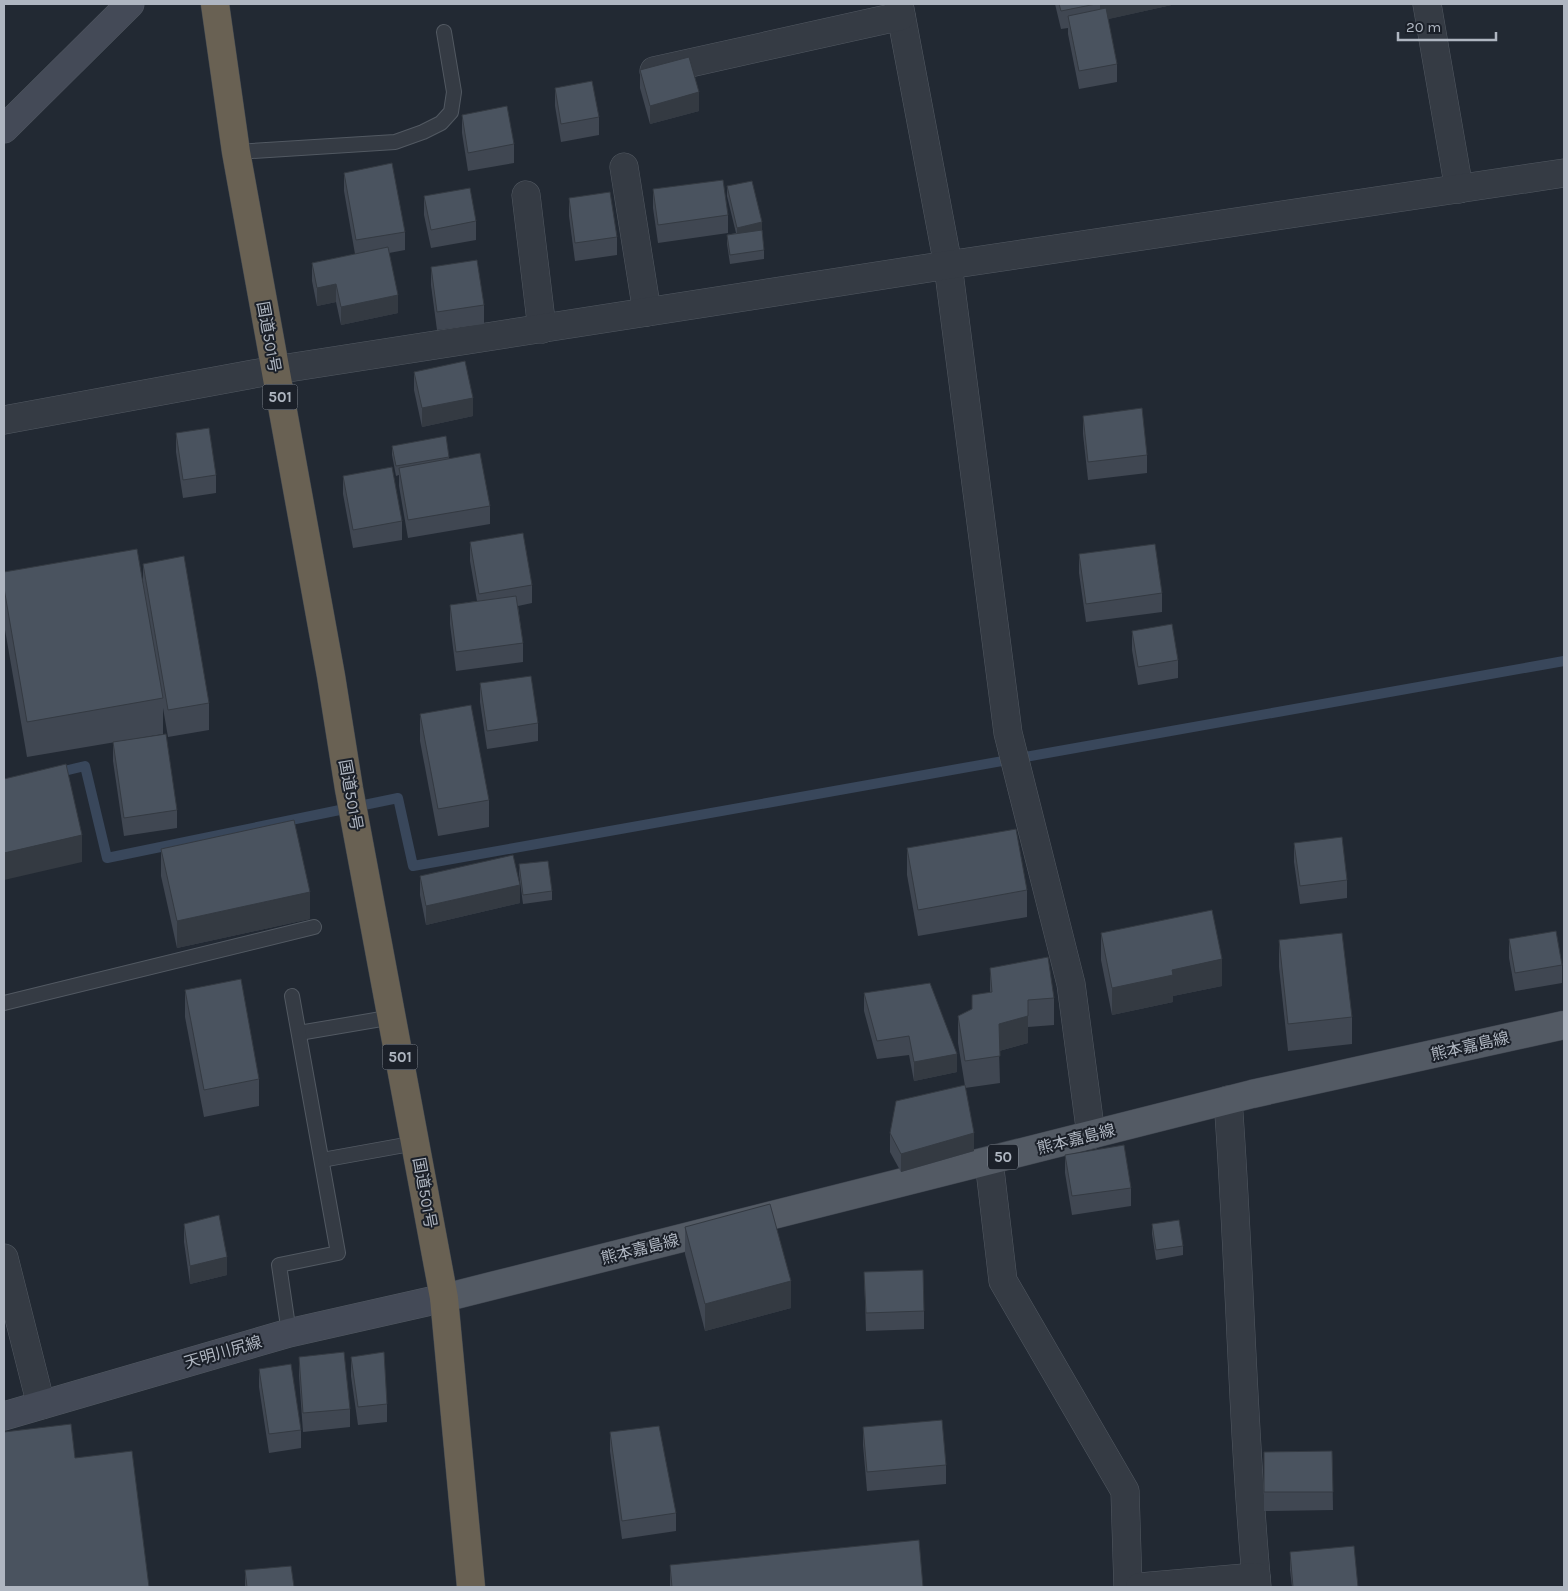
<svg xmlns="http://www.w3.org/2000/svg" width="1568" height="1591" font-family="Karla,'Noto Sans JP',sans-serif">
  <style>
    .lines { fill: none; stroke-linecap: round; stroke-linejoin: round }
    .stream { stroke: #39475b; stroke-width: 10 }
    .lane-casing { stroke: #525962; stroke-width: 16 }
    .street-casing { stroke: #525962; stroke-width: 29 }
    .secondary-casing { stroke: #525962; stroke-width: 29 }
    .primary-casing { stroke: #3e444e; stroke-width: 29 }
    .highway-casing { stroke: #3f464f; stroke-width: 29 }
    .lane { stroke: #353b44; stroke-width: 14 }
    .street { stroke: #353b44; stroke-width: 28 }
    .secondary { stroke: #444a57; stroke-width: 28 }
    .primary { stroke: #535a64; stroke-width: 28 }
    .highway { stroke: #696153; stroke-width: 28 }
    .wall { fill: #404752 }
    .shaded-wall { fill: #343a42 }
    .building { fill: #4a535f; stroke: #343a42 }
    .labels { text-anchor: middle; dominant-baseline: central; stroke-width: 4; stroke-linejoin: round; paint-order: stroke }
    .shield { fill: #1b2029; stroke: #838993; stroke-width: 1 }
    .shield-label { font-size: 15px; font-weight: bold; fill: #afb6c1 }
    .street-label { font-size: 16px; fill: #afb6c1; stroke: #1b2029 }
  </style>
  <rect width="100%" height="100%" fill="#222933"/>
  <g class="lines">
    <path class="stream" d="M 56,773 L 85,766 L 107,858 L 398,798 L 413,866 L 1564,661"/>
    <defs>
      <g id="lane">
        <path d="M 236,152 L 395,142 L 423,132 L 441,123 L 451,112 L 454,92 L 444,32"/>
        <path d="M 4,1003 L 314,927"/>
        <path d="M 299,1033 L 393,1017"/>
        <path d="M 322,1160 L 416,1143"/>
        <path d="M 289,1333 L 279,1265 L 338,1253 L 292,996"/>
      </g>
      <g id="street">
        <path d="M 899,4 L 948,265 L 1008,733 L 1071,984 L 1091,1135"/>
        <path d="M 1427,4 L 1459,189"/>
        <path d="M 654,71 L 901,16"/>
        <path d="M 624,167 L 647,312"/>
        <path d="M 526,195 L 542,329"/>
        <path d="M 4,420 L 275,370 L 948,265 L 1564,173"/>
        <path d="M 1228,1100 C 1240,1262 1242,1425 1257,1587"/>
        <path d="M 989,1161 L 1003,1281 L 1125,1491 L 1128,1587"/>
        <path d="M 4,1258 L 41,1405"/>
        <path d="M 1140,1587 L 1256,1577"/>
      </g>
      <g id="secondary">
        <path d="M 4,129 L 130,4"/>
        <path d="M 4,1416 L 289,1333 L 444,1298"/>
      </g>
      <path id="primary" d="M 444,1298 L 1252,1094 L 1564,1025"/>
      <path id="highway" d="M 215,4 L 236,152 L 331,676 L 349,789 L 444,1298 L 471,1587"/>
    </defs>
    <use href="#lane" class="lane-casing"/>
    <use href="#street" class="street-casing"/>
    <use href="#secondary" class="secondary-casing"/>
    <use href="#primary" class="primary-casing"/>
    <use href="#highway" class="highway-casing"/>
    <use href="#lane" class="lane"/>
    <use href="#street" class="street"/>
    <use href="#secondary" class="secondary"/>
    <use href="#primary" class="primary"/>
    <use href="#highway" class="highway"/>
  </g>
  <g class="wall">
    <path d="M 1055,4 L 1176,4 L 1108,19 L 1117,64 L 1117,82 L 1079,89 L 1068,34 L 1068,28 L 1061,29 Z"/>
    <path d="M 640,70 L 699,111 L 650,124 L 640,88 Z"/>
    <path d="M 555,88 L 599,117 L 599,135 L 561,142 L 555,106 Z"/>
    <path d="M 462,115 L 514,144 L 514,163 L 468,171 L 462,133 Z"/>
    <path d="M 344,173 L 405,232 L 405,250 L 389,253 L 398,313 L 341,325 L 336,302 L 317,306 L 312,281 L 312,263 L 355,254 L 344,191 Z"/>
    <path d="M 727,186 L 762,222 L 762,230 L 764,250 L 764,259 L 730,264 L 727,244 L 727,235 L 736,233 L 727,196 Z"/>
    <path d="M 653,189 L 728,215 L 728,233 L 658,243 L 653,208 Z"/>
    <path d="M 424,196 L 476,221 L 476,240 L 431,248 L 424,215 Z"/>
    <path d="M 569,198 L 617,237 L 617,255 L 575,261 L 569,216 Z"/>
    <path d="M 431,267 L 484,305 L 484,324 L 437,330 L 431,285 Z"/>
    <path d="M 414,372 L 473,416 L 422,427 L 414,390 Z"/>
    <path d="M 1083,416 L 1147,455 L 1147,473 L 1088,480 L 1083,434 Z"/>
    <path d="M 176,433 L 216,475 L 216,493 L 183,498 L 176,452 Z"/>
    <path d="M 392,446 L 449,457 L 449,459 L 490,506 L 490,524 L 408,538 L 399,486 L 399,475 L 396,476 L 392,455 Z"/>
    <path d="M 343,476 L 402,521 L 402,540 L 353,548 L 343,494 Z"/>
    <path d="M 470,542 L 532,585 L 532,603 L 518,606 L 523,643 L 523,662 L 456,671 L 450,624 L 450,605 L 477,601 L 470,561 Z"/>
    <path d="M 1079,554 L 1162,593 L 1162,612 L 1086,622 L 1079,573 Z"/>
    <path d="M 143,564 L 209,703 L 209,730 L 168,737 L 163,708 L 163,734 L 27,757 L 4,624 L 4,572 L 143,583 Z"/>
    <path d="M 1132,631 L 1178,660 L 1178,678 L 1138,685 L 1132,650 Z"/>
    <path d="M 480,683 L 538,723 L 538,741 L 487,749 L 480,702 Z"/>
    <path d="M 420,714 L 489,800 L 489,827 L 438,836 L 420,741 Z"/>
    <path d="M 113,742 L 177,810 L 177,828 L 124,836 L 113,761 Z"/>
    <path d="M 1294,843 L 1347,880 L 1347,898 L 1300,904 L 1294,862 Z"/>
    <path d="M 907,848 L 1027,890 L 1027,917 L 918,936 L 907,875 Z"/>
    <path d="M 161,849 L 310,919 L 177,948 L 161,876 Z"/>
    <path d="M 519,864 L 552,891 L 552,900 L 523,904 L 519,874 Z"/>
    <path d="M 420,876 L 520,903 L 426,925 L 420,895 Z"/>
    <path d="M 1101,933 L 1222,986 L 1173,996 L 1173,1002 L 1112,1015 L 1101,960 Z"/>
    <path d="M 1509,939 L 1562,965 L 1562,983 L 1515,991 L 1509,958 Z"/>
    <path d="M 1279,940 L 1352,1017 L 1352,1044 L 1288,1051 L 1279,967 Z"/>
    <path d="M 990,968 L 1054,998 L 1054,1025 L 1028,1027 L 1028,1043 L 999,1051 L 1000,1083 L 965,1088 L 974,1151 L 901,1172 L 890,1152 L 890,1133 L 965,1086 L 958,1043 L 958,1016 L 972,1009 L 972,995 L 990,993 Z"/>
    <path d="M 185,990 L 259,1079 L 259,1106 L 204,1117 L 185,1017 Z"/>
    <path d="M 864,993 L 957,1072 L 914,1081 L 909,1055 L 877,1059 L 864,1011 Z"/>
    <path d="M 1065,1155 L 1131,1188 L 1131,1206 L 1072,1215 L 1065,1173 Z"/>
    <path d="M 184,1224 L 227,1275 L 190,1284 L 184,1242 Z"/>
    <path d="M 1152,1224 L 1183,1246 L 1183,1255 L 1156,1260 L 1152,1234 Z"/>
    <path d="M 685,1227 L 791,1308 L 705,1331 L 685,1254 Z"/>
    <path d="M 864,1272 L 924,1311 L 924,1329 L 866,1331 Z"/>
    <path d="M 299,1357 L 350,1409 L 350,1427 L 303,1432 L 299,1376 Z"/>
    <path d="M 351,1357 L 387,1404 L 387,1422 L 358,1425 L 351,1376 Z"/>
    <path d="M 259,1369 L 301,1430 L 301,1448 L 269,1453 L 259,1387 Z"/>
    <path d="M 863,1427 L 946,1465 L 946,1484 L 867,1491 L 863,1445 Z"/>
    <path d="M 610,1432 L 676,1513 L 676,1531 L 622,1539 L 610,1451 Z"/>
    <path d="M 1332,1451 L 1333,1510 L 1264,1511 L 1264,1452 Z"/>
    <path d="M 1290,1552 L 1358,1587 L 1292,1587 L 1290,1570 Z"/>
    <path d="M 670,1565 L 923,1587 L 670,1587 Z"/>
    <path d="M 245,1570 L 294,1587 L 245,1587 Z"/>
  </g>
  <g class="shaded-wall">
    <path d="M 1100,4 L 1176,4 L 1100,21 Z"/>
    <path d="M 699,92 L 699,111 L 650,124 L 650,106 Z"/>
    <path d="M 762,222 L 762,231 L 737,237 L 737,228 Z"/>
    <path d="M 336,284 L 336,302 L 317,306 L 317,288 Z"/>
    <path d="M 398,295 L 398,313 L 341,325 L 341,307 Z"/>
    <path d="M 473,398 L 473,416 L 422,427 L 422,408 Z"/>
    <path d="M 82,835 L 82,862 L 4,880 L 4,853 Z"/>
    <path d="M 520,885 L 520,903 L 426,925 L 426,906 Z"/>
    <path d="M 310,892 L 310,919 L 177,948 L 177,921 Z"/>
    <path d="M 1222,959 L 1222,986 L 1173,996 L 1173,1002 L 1112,1015 L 1112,988 L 1172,970 Z"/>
    <path d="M 1028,1016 L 1028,1043 L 999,1051 L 999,1024 Z"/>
    <path d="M 957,1054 L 957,1072 L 914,1081 L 914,1062 Z"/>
    <path d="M 974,1133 L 974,1151 L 901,1172 L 901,1154 Z"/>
    <path d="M 227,1257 L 227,1275 L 190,1284 L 190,1266 Z"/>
    <path d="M 791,1281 L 791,1308 L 705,1331 L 705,1304 Z"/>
  </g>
  <g class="building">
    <path d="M 1059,4 L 1096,4 L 1061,11 Z"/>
    <path d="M 1106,8 L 1117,64 L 1079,71 L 1068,16 Z"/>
    <path d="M 689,57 L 699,92 L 650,106 L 640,70 Z"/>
    <path d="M 592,81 L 599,117 L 561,124 L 555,88 Z"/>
    <path d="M 507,106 L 514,144 L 468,153 L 462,115 Z"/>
    <path d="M 392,163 L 405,232 L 356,240 L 344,173 Z"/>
    <path d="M 723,180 L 728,215 L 658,225 L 653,189 Z"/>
    <path d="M 752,181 L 762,222 L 737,228 L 727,186 Z"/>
    <path d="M 470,188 L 476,221 L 431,230 L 424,196 Z"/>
    <path d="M 610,192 L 617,237 L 575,243 L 569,198 Z"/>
    <path d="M 762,230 L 764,250 L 730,255 L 727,235 Z"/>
    <path d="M 388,247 L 398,295 L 341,307 L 336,284 L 317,288 L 312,263 Z"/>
    <path d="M 477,260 L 484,305 L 437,312 L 431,267 Z"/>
    <path d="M 465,361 L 473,398 L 422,408 L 414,372 Z"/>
    <path d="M 1142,408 L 1147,455 L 1088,462 L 1083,416 Z"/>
    <path d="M 209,428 L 216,475 L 183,480 L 176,433 Z"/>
    <path d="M 446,436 L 449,457 L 396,466 L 392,446 Z"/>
    <path d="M 480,453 L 490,506 L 408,520 L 399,468 Z"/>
    <path d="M 392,467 L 402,521 L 353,530 L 343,476 Z"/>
    <path d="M 523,533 L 532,585 L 479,594 L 470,542 Z"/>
    <path d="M 1155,544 L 1162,593 L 1086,604 L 1079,554 Z"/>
    <path d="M 137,549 L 163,698 L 27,722 L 4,588 L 4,572 Z"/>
    <path d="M 184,556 L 209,703 L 168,710 L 143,564 Z"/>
    <path d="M 516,596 L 523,643 L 456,652 L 450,605 Z"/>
    <path d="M 1172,624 L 1178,660 L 1138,667 L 1132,631 Z"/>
    <path d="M 531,676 L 538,723 L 487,731 L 480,683 Z"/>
    <path d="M 471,705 L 489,800 L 438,809 L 420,714 Z"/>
    <path d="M 166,734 L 177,810 L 124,818 L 113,742 Z"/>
    <path d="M 66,764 L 82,835 L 4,853 L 4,779 Z"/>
    <path d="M 294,820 L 310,892 L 177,921 L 161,849 Z"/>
    <path d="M 1016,829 L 1027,890 L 918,910 L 907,848 Z"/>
    <path d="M 1342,837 L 1347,880 L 1300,886 L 1294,843 Z"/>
    <path d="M 513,855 L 520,885 L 426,906 L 420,876 Z"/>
    <path d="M 548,861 L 552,891 L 523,895 L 519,864 Z"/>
    <path d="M 1212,910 L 1222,959 L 1172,970 L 1173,975 L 1112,988 L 1101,933 Z"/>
    <path d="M 1556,931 L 1562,965 L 1515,973 L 1509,939 Z"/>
    <path d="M 1342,933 L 1352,1017 L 1288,1024 L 1279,940 Z"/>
    <path d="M 1048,957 L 1054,998 L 1028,1000 L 1028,1016 L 999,1024 L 1000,1056 L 965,1061 L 958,1016 L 972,1009 L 972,995 L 992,992 L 990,968 Z"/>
    <path d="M 241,979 L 259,1079 L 204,1090 L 185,990 Z"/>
    <path d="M 930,983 L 957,1054 L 914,1062 L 909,1036 L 877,1041 L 864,993 Z"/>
    <path d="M 965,1085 L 974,1133 L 901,1154 L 890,1133 L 896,1101 Z"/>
    <path d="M 1124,1145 L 1131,1188 L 1072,1196 L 1065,1155 Z"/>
    <path d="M 770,1204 L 791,1281 L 705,1304 L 685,1227 Z"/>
    <path d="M 219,1215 L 227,1257 L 190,1266 L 184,1224 Z"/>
    <path d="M 1179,1220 L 1183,1246 L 1156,1250 L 1152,1224 Z"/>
    <path d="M 923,1270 L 924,1311 L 866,1313 L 864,1272 Z"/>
    <path d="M 344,1352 L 350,1409 L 303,1413 L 299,1357 Z"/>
    <path d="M 384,1352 L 387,1404 L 358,1407 L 351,1357 Z"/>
    <path d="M 291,1364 L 301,1430 L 269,1434 L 259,1369 Z"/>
    <path d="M 942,1420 L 946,1465 L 867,1472 L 863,1427 Z"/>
    <path d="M 71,1424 L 75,1458 L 132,1451 L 149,1587 L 4,1587 L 4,1432 Z"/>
    <path d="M 659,1426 L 676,1513 L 622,1521 L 610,1432 Z"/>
    <path d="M 1332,1451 L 1333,1492 L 1264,1492 L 1264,1452 Z"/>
    <path d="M 919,1540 L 923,1587 L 672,1587 L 670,1565 Z"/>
    <path d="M 1354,1546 L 1358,1587 L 1293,1587 L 1290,1552 Z"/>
    <path d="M 291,1566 L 294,1587 L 247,1587 L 245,1570 Z"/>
  </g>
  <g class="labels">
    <g class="shield">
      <rect x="262.5" y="384.5" width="35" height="25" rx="4"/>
      <rect x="382.5" y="1044.5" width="35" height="25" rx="4"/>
      <rect x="988" y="1144.5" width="30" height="25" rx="4"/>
    </g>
    <g class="shield-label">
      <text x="280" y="397">501</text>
      <text x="400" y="1057">501</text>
      <text x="1003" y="1157">50</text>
    </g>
    <g class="street-label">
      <text transform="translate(269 337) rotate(80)">国道501号</text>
      <text transform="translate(351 795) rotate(80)">国道501号</text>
      <text transform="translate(1470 1046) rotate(-13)">熊本嘉島線</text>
      <text transform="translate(1076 1139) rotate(-14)">熊本嘉島線</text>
      <text transform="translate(425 1193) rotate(80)">国道501号</text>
      <text transform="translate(640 1249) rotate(-14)">熊本嘉島線</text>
      <text transform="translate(223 1352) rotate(-16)">天明川尻線</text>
    </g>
  </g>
  <rect width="1568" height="1591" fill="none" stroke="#afb6c1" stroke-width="10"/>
  <path d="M1398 32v8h98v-8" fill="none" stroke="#afb6c1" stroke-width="2.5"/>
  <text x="1406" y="32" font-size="15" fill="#afb6c1" stroke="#1b2029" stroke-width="4" paint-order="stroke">20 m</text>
</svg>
